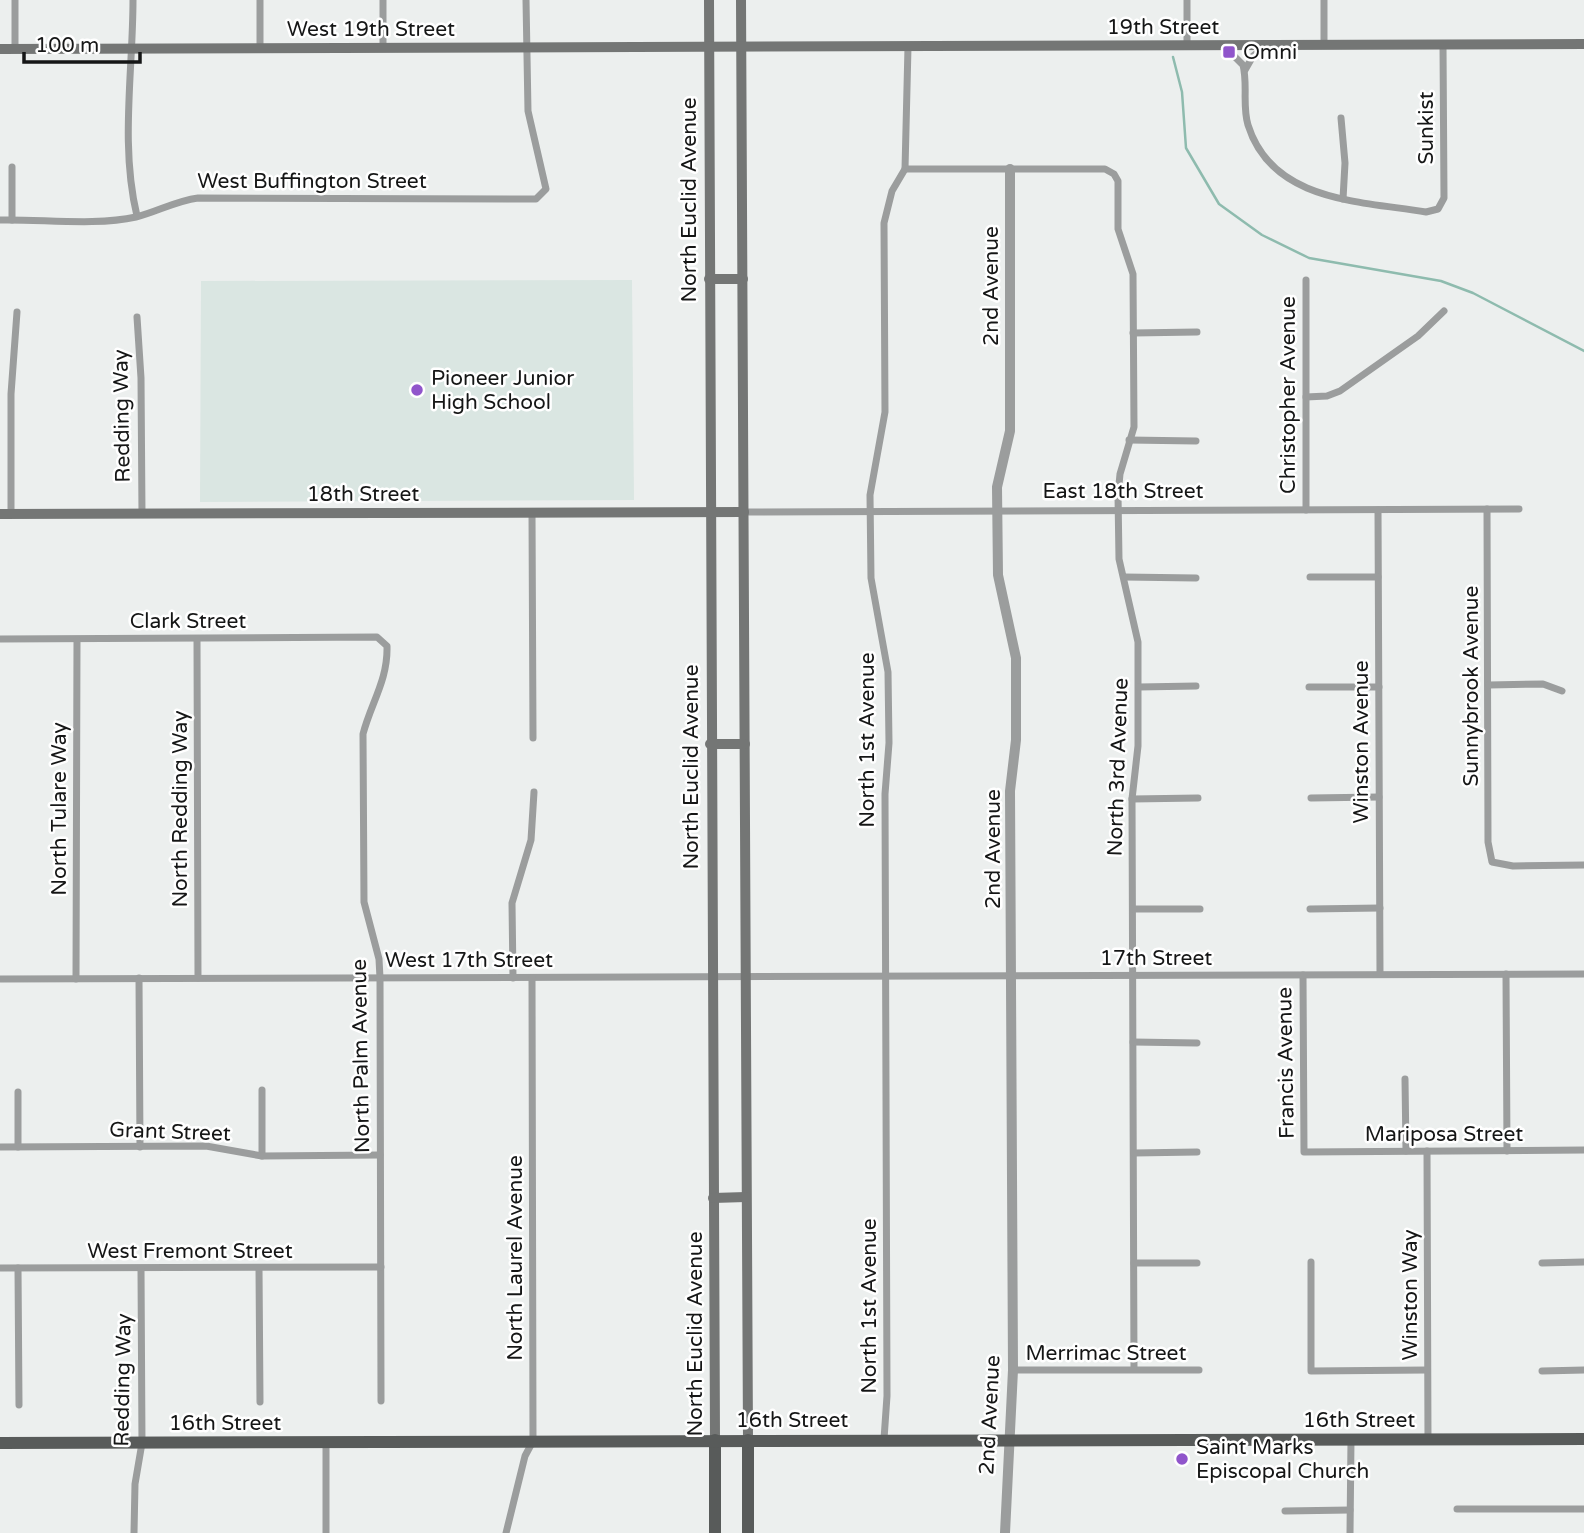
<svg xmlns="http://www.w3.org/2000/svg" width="1584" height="1533" font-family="'Varela Round',sans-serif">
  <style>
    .built { fill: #dae6e2 }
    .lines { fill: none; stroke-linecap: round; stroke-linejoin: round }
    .stream { stroke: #8ebbae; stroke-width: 2.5 }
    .minor { stroke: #9b9d9d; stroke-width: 7 }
    .tertiary { stroke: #9b9d9d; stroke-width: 10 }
    .secondary { stroke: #747675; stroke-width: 10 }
    .primary { stroke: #585b5a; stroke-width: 12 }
    .poi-dot { fill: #9055cb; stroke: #fff; stroke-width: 2.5 }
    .labels { text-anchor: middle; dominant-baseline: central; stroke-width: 5; stroke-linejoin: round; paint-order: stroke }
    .street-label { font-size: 21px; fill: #151616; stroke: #fff }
    .poi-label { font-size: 21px; fill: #151616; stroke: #fff; text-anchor: start }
  </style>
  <rect width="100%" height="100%" fill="#ecefee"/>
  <path class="built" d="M 632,280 L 634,500 L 200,502 L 201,281 Z"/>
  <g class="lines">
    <path class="stream" d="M 1173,57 L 1182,92 L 1186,148 L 1219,204 L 1262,235 L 1309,258 L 1441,281 L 1473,293 L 1584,351"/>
    <g class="minor">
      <path d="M 15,0 L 15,49"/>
      <path d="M 133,0 C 133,71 120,146 137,216"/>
      <path d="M 260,0 L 260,48"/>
      <path d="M 1187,0 L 1187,46"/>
      <path d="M 1324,0 L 1324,45"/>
      <path d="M 1224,46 L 1243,65 C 1248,85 1242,105 1248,125 C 1272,202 1360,201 1426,212 L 1438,209 L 1444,198 L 1443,45"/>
      <path d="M 383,48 L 383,0"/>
      <path d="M 1245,70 L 1253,56 L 1266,46"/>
      <path d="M 1341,118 L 1345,163 L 1343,199"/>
      <path d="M 905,169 L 1105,169 L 1114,174 L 1118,181 L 1118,229 L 1133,274 L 1134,427 L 1120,474 L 1118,495 L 1119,559 L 1138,642 L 1138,746 L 1132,799 L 1134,1369"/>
      <path d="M 0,220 C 42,219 96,226 136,217 C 157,212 175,201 198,198 L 536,199 L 546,189 L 528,111 L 526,0"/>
      <path d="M 12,220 L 12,167"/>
      <path d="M 137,317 L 141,378 L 142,514"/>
      <path d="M 1133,333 L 1197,332"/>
      <path d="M 1306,397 L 1327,396 L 1340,391 L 1418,336 L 1444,311"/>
      <path d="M 1129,440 L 1196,441"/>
      <path d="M 1487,509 L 1488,842 L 1492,862 L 1513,866 L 1584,865"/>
      <path d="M 1306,510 L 1306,280"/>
      <path d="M 1378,510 L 1380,974"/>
      <path d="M 532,512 L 533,738"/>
      <path d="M 744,512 L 1519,509"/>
      <path d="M 11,514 L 11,394 L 17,312"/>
      <path d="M 1124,577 L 1196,578"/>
      <path d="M 1310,577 L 1378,577"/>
      <path d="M 0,639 L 377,637 L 387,646 C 388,680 371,703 363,734 L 364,902 L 379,959 L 380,978 L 381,1401"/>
      <path d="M 197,639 L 198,978"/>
      <path d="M 1489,685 L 1543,684 L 1562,691"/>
      <path d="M 1139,687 L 1196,686"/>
      <path d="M 1309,687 L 1379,687"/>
      <path d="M 1311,798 L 1379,797"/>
      <path d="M 1132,799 L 1198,798"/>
      <path d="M 1133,909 L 1200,909"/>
      <path d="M 1310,909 L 1380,908"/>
      <path d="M 1506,974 L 1507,1151"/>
      <path d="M 1303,975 L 1304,1152 L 1584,1150"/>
      <path d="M 139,978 L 140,1147"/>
      <path d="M 513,978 L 512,903 L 531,840 L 534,792"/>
      <path d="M 0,979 L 1584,974"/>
      <path d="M 76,979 L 77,640"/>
      <path d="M 1133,1042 L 1197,1043"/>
      <path d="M 1405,1079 L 1406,1151"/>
      <path d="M 262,1090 L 262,1156"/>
      <path d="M 18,1092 L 18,1147"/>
      <path d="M 0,1147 L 206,1146 L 262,1156 L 380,1155"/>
      <path d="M 1427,1151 L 1428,1440"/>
      <path d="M 1134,1153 L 1197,1152"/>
      <path d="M 1311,1262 L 1311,1371 L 1427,1370"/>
      <path d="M 1134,1263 L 1197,1263"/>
      <path d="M 1542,1263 L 1584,1262"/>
      <path d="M 0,1268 L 381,1267"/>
      <path d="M 18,1268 L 19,1405"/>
      <path d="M 259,1268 L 260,1402"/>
      <path d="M 1013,1370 L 1199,1370"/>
      <path d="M 1542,1371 L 1584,1370"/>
      <path d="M 884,1439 L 887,1396 L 885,794 L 889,743 L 888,672 L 871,578 L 870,495 L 885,412 L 884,223 L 892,191 L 905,169 L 908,47"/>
      <path d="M 1457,1509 L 1584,1509"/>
      <path d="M 1285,1511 L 1350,1510"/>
      <path d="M 134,1533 L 135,1484 L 142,1443 L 141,1269"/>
      <path d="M 326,1533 L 326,1442"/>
      <path d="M 506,1533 L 525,1456 L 533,1441 L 532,978"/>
      <path d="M 1350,1533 L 1351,1440"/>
    </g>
    <path class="tertiary" d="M 1005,1533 L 1013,1370 L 1010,791 L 1016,740 L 1016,658 L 998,575 L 997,487 L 1010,431 L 1010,169"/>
    <g class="secondary">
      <path d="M 709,0 L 715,1440"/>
      <path d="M 741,0 L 748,1440"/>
      <path d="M 0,49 L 1584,44"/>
      <path d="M 709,279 L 743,279"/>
      <path d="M 0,514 L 744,512"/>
      <path d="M 710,744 L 745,744"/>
      <path d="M 713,1198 L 746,1197"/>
    </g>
    <g class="primary">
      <path d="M 715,1440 L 715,1533"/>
      <path d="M 748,1440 L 748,1533"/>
      <path d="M 0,1443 L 1584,1439"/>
    </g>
  </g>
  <g class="poi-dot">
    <rect x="1222" y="45" width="14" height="14" rx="3.5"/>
    <circle cx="417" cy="390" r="7"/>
    <circle cx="1182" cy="1459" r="7"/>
  </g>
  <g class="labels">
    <g class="street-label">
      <text x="1163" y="27">19th Street</text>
      <text x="371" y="29">West 19th Street</text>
      <text transform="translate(1426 128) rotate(-90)">Sunkist</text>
      <text x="312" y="181">West Buffington Street</text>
      <text transform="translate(689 200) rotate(-90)">North Euclid Avenue</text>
      <text transform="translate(991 286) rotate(-90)">2nd Avenue</text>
      <text transform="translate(1288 395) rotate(-90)">Christopher Avenue</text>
      <text transform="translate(122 416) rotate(-91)">Redding Way</text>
      <text x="1123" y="491">East 18th Street</text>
      <text x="363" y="494">18th Street</text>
      <text x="188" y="621">Clark Street</text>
      <text transform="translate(1471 686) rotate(-90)">Sunnybrook Avenue</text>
      <text transform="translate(867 740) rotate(-90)">North 1st Avenue</text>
      <text transform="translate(1361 742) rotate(-90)">Winston Avenue</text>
      <text transform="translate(691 767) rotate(-90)">North Euclid Avenue</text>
      <text transform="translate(1118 767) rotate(-88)">North 3rd Avenue</text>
      <text transform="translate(59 809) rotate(-90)">North Tulare Way</text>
      <text transform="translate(180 809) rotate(-90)">North Redding Way</text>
      <text transform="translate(993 849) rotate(-90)">2nd Avenue</text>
      <text x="1156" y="958">17th Street</text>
      <text x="469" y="960">West 17th Street</text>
      <text transform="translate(361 1056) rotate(-91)">North Palm Avenue</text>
      <text transform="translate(1286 1063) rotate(-91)">Francis Avenue</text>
      <text transform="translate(170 1132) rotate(2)">Grant Street</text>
      <text x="1444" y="1134">Mariposa Street</text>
      <text x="190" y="1251">West Fremont Street</text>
      <text transform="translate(515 1258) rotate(-90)">North Laurel Avenue</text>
      <text transform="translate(1410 1295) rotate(-90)">Winston Way</text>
      <text transform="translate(869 1306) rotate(-90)">North 1st Avenue</text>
      <text transform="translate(695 1334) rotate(-90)">North Euclid Avenue</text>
      <text x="1106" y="1353">Merrimac Street</text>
      <text transform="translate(123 1380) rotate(-89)">Redding Way</text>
      <text transform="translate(990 1415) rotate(-87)">2nd Avenue</text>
      <text x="792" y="1420">16th Street</text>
      <text x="1359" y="1420">16th Street</text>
      <text x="225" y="1423">16th Street</text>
    </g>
    <g class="poi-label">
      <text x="1243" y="52">Omni</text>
      <text x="431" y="378">Pioneer Junior<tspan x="431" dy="24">High School</tspan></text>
      <text x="1196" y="1447">Saint Marks<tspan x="1196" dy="24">Episcopal Church</tspan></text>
    </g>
  </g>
  <path d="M24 52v10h116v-10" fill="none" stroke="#151616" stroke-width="3.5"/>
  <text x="35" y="52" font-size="21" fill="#151616" stroke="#ffffff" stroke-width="5" paint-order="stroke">100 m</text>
</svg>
